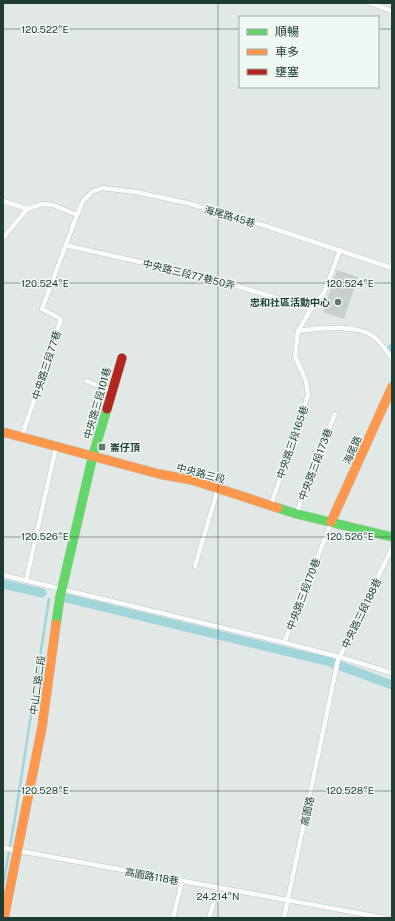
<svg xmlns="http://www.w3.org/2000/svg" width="395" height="921" font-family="'Public Sans','Noto Sans TC',sans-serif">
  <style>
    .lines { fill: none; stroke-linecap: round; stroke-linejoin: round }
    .stream { stroke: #a0d5da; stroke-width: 2.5 }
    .canal { stroke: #a0d5da; stroke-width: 9 }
    .building { fill: #c9cfcc }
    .lane-casing { stroke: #bfc5c2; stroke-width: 5.5 }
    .fast-casing { stroke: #bec6c2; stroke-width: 10 }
    .slow-casing { stroke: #bec6c2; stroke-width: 10 }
    .jam-casing { stroke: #bec6c2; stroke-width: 10 }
    .lane { stroke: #fbfcfb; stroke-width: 4.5 }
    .fast { stroke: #63d668; stroke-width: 9 }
    .slow { stroke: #ff974d; stroke-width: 9 }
    .jam { stroke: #b3261e; stroke-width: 9 }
    .ticks { fill: none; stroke: #1f3d33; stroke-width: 1; stroke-opacity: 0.45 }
    .poi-dot { fill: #637971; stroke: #f0f8f3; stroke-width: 1.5 }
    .labels { text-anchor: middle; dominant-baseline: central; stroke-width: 3; stroke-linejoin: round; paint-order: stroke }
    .street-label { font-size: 10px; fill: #1f3d33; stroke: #f0f8f3 }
    .poi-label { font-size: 10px; font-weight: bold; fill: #1f3d33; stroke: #f0f8f3; text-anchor: end }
    .ticks-label { font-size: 10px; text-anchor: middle; fill: #1f3d33; stroke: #f0f8f3; stroke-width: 3; stroke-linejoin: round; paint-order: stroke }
  </style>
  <rect width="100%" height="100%" fill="#e2e8e5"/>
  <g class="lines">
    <path class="stream" d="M 3,886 L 15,818 L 49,599"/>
    <g class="canal">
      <path d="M 391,350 L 392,348"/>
      <path d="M 3,584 L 42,593"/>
      <path d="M 66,598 L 330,662 L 392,685"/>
    </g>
  </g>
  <path class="building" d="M 337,270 L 358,277 L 344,319 L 323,312 Z"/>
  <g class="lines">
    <defs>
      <g id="lane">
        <path d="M 370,3 L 392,11"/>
        <path d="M 3,201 L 27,209 L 42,204 L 53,205 L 77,215"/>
        <path d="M 3,238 L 27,209"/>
        <path d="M 65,245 L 153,265 L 187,275 L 215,279 L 311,309"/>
        <path d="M 298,331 C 318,328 358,324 374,337 C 381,342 386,351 392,358"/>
        <path d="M 86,381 L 110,390"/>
        <path d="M 22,436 L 61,319 L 42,309 L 77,215 L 83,201 L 92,192 L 102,188 L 136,192 L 187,203 L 269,227 L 392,268"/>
        <path d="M 271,505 L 308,395 L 306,381 L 295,356 L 298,331 L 311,309 L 324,293 L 340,250"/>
        <path d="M 297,513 L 307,480 L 335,414"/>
        <path d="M 195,566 L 218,489"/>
        <path d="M 3,575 L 278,641 L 340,657 L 392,673"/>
        <path d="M 26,581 L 56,447"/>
        <path d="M 284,643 L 331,523"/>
        <path d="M 3,848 L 385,918"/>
        <path d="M 173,918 L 182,882"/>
        <path d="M 209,918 L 218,888"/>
        <path d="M 284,918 L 338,660 L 392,548"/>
      </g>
      <g id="fast">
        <path d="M 278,508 L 297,514 L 392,537"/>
        <path d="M 56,624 L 60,597 L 93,455 L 107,409"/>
      </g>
      <g id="slow">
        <path d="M 3,432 L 159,474 L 192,480 L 278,508"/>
        <path d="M 331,522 L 392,387"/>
        <path d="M 4,918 L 42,727 L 56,624"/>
      </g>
      <path id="jam" d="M 107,409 L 122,358"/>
    </defs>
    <use href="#lane" class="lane-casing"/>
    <use href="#fast" class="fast-casing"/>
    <use href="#slow" class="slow-casing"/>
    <use href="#jam" class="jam-casing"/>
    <use href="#lane" class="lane"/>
    <use href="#fast" class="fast"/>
    <use href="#slow" class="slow"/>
    <use href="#jam" class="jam"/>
  </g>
  <path class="ticks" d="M 218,3 L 218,918M 3,29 L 240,29M 378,29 L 392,29M 3,283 L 392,283M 3,537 L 392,537M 3,791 L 392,791"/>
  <g class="poi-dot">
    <circle cx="338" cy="302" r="4"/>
    <rect x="98" y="443" width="8" height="8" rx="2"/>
  </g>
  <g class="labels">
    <g class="street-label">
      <text transform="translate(230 216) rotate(16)">海尾路45巷</text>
      <text transform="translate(189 274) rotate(14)">中央路三段77巷50弄</text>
      <text transform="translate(46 365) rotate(-72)">中央路三段77巷</text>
      <text transform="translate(97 403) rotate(-74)">中央路三段101巷</text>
      <text transform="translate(292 442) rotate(-71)">中央路三段165巷</text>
      <text transform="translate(352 450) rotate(-66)">海尾路</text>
      <text transform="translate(315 464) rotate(-69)">中央路三段173巷</text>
      <text transform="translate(201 473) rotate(15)">中央路三段</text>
      <text transform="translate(303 594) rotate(-69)">中央路三段170巷</text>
      <text transform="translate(361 613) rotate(-64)">中央路三段188巷</text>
      <text transform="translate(37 685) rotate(-82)">中山二路二段</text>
      <text transform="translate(307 811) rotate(-78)">高園路</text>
      <text transform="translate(152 876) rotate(10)">高園路118巷</text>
    </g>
    <g class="poi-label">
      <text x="330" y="302">忠和社區活動中心</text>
      <text x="110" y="447" text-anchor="start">崙仔頂</text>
    </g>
  </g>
  <g class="ticks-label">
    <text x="45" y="33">120.522°E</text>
    <text x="45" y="287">120.524°E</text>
    <text x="350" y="287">120.524°E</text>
    <text x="350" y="540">120.526°E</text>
    <text x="45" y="540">120.526°E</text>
    <text x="350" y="794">120.528°E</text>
    <text x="45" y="794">120.528°E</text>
    <text x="218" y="900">24.214°N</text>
  </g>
  <rect width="395" height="921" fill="none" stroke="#1f3d33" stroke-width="8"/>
  <rect x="239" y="16" width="140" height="72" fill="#f0f8f3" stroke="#9cada6"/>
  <rect x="247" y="29" width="20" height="6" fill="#63d668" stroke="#9cada6"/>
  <text x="275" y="36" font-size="12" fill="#1f3d33">順暢</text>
  <rect x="247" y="49" width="20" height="6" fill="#ff974d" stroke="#9cada6"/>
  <text x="275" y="56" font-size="12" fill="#1f3d33">車多</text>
  <rect x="247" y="69" width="20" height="6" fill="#b3261e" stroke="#9cada6"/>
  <text x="275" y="76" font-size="12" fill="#1f3d33">壅塞</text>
</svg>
